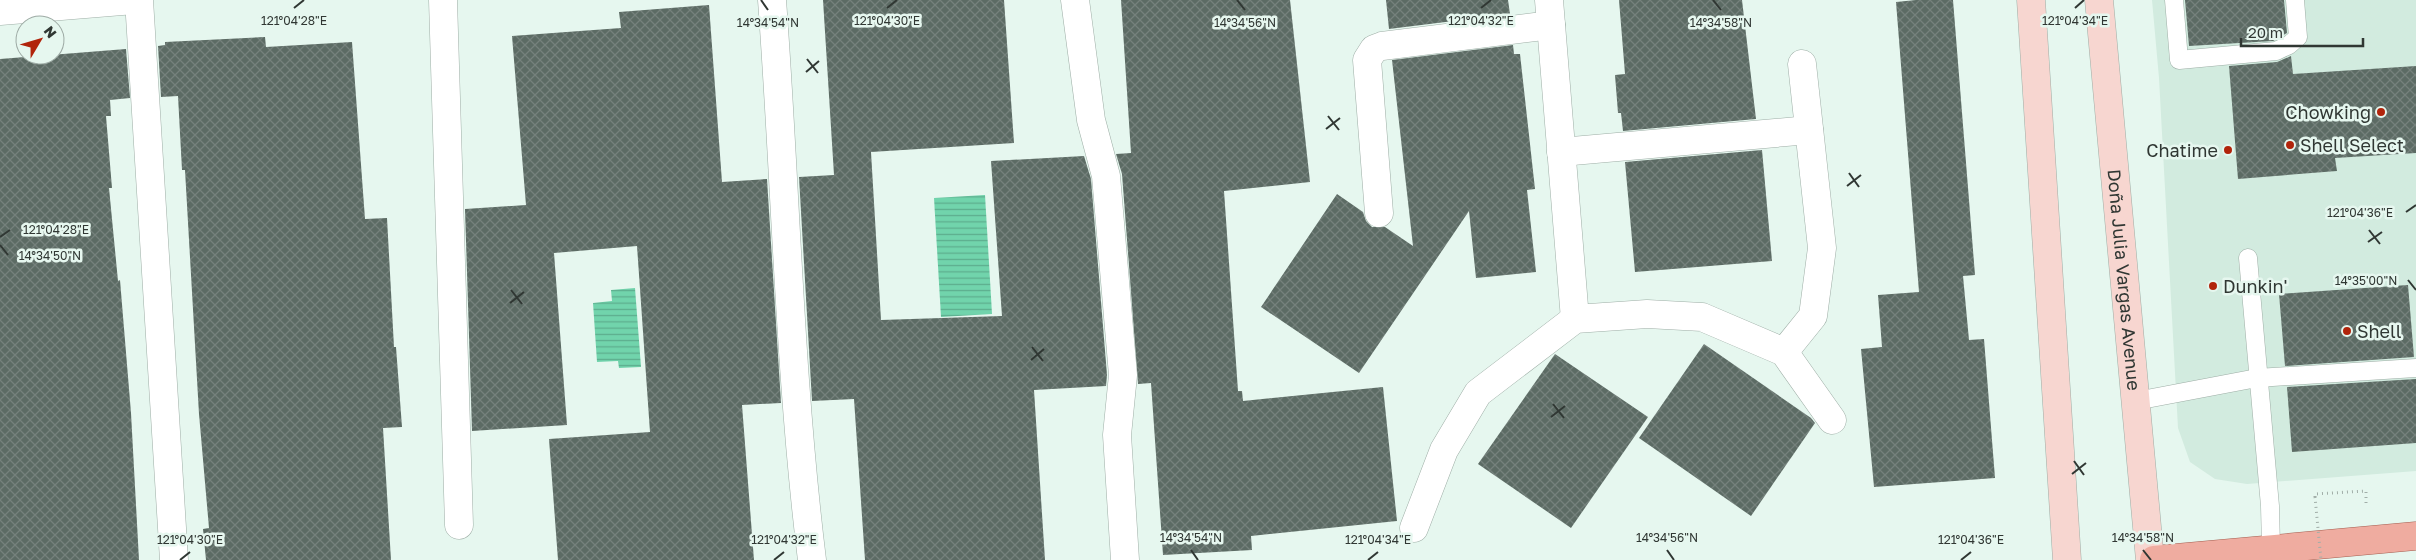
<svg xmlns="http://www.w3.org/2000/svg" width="2416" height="560" font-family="'Golos Text',sans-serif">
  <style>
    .built { fill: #d2ebdf }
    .water { fill: url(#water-rules) }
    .building { fill: url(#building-cross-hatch) }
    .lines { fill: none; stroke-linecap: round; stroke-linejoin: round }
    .service-casing { stroke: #9eaea6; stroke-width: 19 }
    .minor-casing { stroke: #9eaea6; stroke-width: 29 }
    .secondary-casing { stroke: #9eaea6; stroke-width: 29 }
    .primary-casing { stroke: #a55f51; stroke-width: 29 }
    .path { stroke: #a1aea8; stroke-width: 3; stroke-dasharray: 1 4; stroke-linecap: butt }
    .service { stroke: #fff; stroke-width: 18 }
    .minor { stroke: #fff; stroke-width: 28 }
    .secondary { stroke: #f7d6d0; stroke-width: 28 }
    .primary { stroke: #efaca0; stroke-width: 28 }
    .path-bridge { stroke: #a1aea8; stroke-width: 3; stroke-dasharray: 1 4; stroke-linecap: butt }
    .ticks { fill: none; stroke: #303733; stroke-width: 2 }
    .poi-dot { fill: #b1240b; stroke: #e6f7ef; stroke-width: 2 }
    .labels { text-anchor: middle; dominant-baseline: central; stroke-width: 5; stroke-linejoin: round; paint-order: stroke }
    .poi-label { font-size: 18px; fill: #303733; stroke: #e6f7ef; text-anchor: start }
    .street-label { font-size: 18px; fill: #303733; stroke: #e6f7ef }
    .ticks-label { font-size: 12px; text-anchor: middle; fill: #303733; stroke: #e6f7ef; stroke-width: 5; stroke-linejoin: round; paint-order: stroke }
  </style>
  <defs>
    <pattern id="water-rules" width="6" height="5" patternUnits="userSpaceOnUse" patternTransform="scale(1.25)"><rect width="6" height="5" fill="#71d4ac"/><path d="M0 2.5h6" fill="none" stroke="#5dad8d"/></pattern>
    <pattern id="building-cross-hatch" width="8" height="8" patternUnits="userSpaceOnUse" patternTransform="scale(1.25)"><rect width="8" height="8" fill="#5c6b64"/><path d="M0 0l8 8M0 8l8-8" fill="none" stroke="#75817c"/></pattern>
  </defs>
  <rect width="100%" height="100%" fill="#e6f7ef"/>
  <path class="built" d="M 2152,0 L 2416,0 L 2416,471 L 2247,484 L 2215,479 L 2190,462 L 2178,428 L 2159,78 Z"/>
  <g class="water">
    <path d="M 985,195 L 992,314 L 941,317 L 934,198 Z"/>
    <path d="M 635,288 L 641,367 L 619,368 L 618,361 L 597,362 L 593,303 L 612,301 L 611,290 Z"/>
  </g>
  <g class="building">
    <path d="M 823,0 L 1004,0 L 1014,143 L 871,152 L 881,320 L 1002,316 L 991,161 L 1084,156 L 1091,179 L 1107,375 L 1106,386 L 1034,390 L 1045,560 L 865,560 L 854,399 L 812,401 L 799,177 L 834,175 Z"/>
    <path d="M 1121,0 L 1290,0 L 1310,182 L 1224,191 L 1238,391 L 1242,391 L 1243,401 L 1383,387 L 1397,521 L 1251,536 L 1252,550 L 1163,555 L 1151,383 L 1138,384 L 1122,174 L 1116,154 L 1131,153 Z"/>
    <path d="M 1386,0 L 1508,0 L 1510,14 L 1389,29 Z"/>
    <path d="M 1619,0 L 1742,0 L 1756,119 L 1623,131 L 1621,113 L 1618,113 L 1615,75 L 1625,74 Z"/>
    <path d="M 1916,0 L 1953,0 L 1975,275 L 1963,276 L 1969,340 L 1984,339 L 1995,478 L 1874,487 L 1861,349 L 1882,347 L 1878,295 L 1919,292 L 1896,2 Z"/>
    <path d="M 2185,0 L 2284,0 L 2287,33 L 2273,41 L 2189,46 Z"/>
    <path d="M 709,5 L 722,182 L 767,179 L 781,403 L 742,405 L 754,560 L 558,560 L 549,439 L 650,432 L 637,246 L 554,253 L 567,425 L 472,431 L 465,209 L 526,205 L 512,36 L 621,28 L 619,12 Z"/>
    <path d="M 265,37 L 266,47 L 352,42 L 365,219 L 387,218 L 394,347 L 396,347 L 402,427 L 383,428 L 391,560 L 206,560 L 203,529 L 209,528 L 199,414 L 185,170 L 182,170 L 178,96 L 161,97 L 158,46 L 165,45 L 165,42 Z"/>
    <path d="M 1513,45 L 1514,54 L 1520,54 L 1535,189 L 1527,190 L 1536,272 L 1476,278 L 1469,211 L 1359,373 L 1261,307 L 1337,194 L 1363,212 L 1366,221 L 1372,227 L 1385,227 L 1413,246 L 1392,60 Z"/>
    <path d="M 126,49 L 130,98 L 110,100 L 111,116 L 106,116 L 112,188 L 109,188 L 118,281 L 120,280 L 131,413 L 139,560 L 0,560 L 0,59 Z"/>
    <path d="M 2291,56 L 2293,74 L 2416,66 L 2416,153 L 2335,158 L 2337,171 L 2238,179 L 2229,66 L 2277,62 Z"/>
    <path d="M 1762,150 L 1772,261 L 1635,272 L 1625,162 Z"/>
    <path d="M 2408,285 L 2414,357 L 2285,366 L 2279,294 Z"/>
    <path d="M 1704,344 L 1811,418 L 1815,423 L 1751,516 L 1639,438 Z"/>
    <path d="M 1555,354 L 1648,417 L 1571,528 L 1478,464 Z"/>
    <path d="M 2416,379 L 2416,443 L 2292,452 L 2287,387 Z"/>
  </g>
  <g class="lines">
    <defs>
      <g id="service">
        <path d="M 2174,0 L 2179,60 L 2276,51 L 2289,45 L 2298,37 L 2295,0"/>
        <path d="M 2248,258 L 2270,506 L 2271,547"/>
        <path d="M 2136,401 L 2257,378 L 2416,368"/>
      </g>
      <g id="minor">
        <path d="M 139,0 L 174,560"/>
        <path d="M 443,0 L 459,525"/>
        <path d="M 772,0 C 786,187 789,374 812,560"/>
        <path d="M 1075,0 L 1091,120 L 1106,176 L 1123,375 L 1117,435 L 1125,560"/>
        <path d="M 1549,0 L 1575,319"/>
        <path d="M 0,11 L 134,0"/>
        <path d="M 1561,152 L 1809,130"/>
        <path d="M 1379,213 L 1367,60 L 1374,49 L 1382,46 L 1551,25"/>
        <path d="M 1784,352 L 1813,316 L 1822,248 L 1802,64"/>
        <path d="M 1414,528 L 1444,450 L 1478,393 L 1575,319 L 1647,314 L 1702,317 L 1784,352 L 1832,420"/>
      </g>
      <g id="secondary">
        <path d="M 2031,0 L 2067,560"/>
        <path id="s1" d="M 2099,0 L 2150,560"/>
      </g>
      <path id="primary" d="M 2154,560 L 2416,536"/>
    </defs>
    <use href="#service" class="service-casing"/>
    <use href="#minor" class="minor-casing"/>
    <use href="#secondary" class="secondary-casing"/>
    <use href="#primary" class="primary-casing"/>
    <path class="path" d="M 2315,497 L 2315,494 L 2366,491 L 2366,506"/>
    <use href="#service" class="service"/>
    <use href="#minor" class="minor"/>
    <use href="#secondary" class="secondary"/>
    <use href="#primary" class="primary"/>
    <path class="path-bridge" d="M 2315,497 L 2321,560"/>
  </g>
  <path class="ticks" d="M 761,0 L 768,10M 1237,0 L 1245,10M 1713,0 L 1721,10M 294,8 L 304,0M 887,8 L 897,0M 1481,8 L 1491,0M 2075,8 L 2084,0M 807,59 L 818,73M 806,72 L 819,61M 1328,116 L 1339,130M 1326,129 L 1340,118M 1849,173 L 1859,187M 1847,186 L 1861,175M 2406,212 L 2416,205M 2369,230 L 2380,244M 0,237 L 10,230M 2368,242 L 2382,232M 0,245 L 8,255M 2408,280 L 2416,290M 511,290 L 522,304M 510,303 L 524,292M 1032,347 L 1043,361M 1031,360 L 1044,349M 1553,404 L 1564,418M 1551,417 L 1565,406M 2074,461 L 2084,475M 2072,474 L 2086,463M 1191,550 L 1198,560M 1667,550 L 1674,560M 2143,550 L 2151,560M 180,560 L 190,552M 774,560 L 784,552M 1368,560 L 1378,552M 1961,560 L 1971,552"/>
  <g class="poi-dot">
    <circle cx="2381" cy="112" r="5"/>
    <circle cx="2290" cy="145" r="5"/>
    <circle cx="2228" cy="150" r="5"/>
    <circle cx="2213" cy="286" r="5"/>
    <circle cx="2347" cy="331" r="5"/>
  </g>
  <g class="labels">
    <g class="poi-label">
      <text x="2371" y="112" text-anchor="end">Chowking</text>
      <text x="2300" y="145">Shell Select</text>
      <text x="2218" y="150" text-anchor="end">Chatime</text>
      <text x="2223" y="286">Dunkin'</text>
      <text x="2357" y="331">Shell</text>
    </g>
    <g class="street-label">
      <text stroke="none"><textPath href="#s1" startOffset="281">Doña Julia Vargas Avenue</textPath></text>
    </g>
  </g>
  <g class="ticks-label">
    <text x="2075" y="25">121°04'34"E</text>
    <text x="294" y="25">121°04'28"E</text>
    <text x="887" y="25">121°04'30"E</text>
    <text x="1481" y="25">121°04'32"E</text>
    <text x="768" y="27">14°34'54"N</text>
    <text x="1245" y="27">14°34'56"N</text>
    <text x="1721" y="27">14°34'58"N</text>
    <text x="2360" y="217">121°04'36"E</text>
    <text x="56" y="234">121°04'28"E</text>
    <text x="50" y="260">14°34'50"N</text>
    <text x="2366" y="285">14°35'00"N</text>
    <text x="1191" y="542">14°34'54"N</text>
    <text x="1667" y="542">14°34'56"N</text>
    <text x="2143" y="542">14°34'58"N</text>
    <text x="190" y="544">121°04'30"E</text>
    <text x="784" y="544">121°04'32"E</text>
    <text x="1378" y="544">121°04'34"E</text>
    <text x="1971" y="544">121°04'36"E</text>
  </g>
  <g transform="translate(40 40) rotate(52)"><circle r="24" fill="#e6f7ef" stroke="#9daaa4"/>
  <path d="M0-4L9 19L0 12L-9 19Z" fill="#b1240b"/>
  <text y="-8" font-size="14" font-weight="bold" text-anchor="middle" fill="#303733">N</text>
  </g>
  <path d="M2241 38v8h122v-8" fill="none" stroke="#303733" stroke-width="2.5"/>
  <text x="2248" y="38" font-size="15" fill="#303733" stroke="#e6f7ef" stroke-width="4" paint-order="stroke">20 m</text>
</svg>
